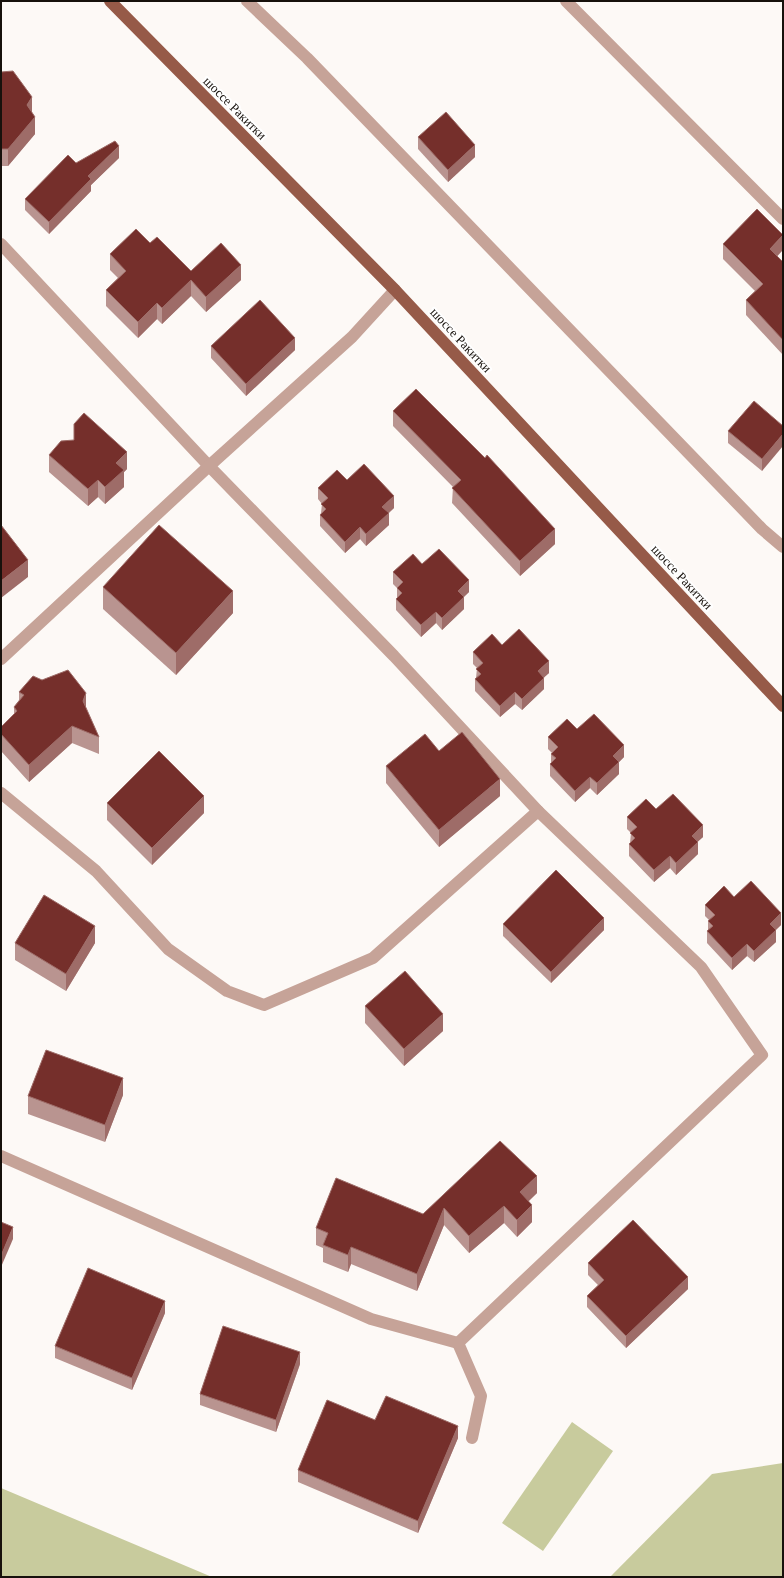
<svg xmlns="http://www.w3.org/2000/svg" width="784" height="1578" font-family="Georgia,serif">
  <style>
    .green { fill: #c8cb9d }
    .lines { fill: none; stroke-linecap: round; stroke-linejoin: round }
    .minor { stroke: #c6a398; stroke-width: 12 }
    .major { stroke: #965a48; stroke-width: 12 }
    .wall { fill: #b99490 }
    .shaded-wall { fill: #9e6c68 }
    .building { fill: #752f2b; stroke: #9e6c68 }
    .labels { text-anchor: middle; dominant-baseline: central; stroke-width: 4; stroke-linejoin: round; paint-order: stroke }
    .street-label { font-size: 13px; fill: #17110c; stroke: #fff }
  </style>
  <rect width="100%" height="100%" fill="#fdf9f6"/>
  <g class="green">
    <path d="M 572,1422 L 613,1451 L 543,1551 L 502,1523 Z"/>
    <path d="M 783,1463 L 783,1577 L 610,1577 L 712,1474 Z"/>
    <path d="M 1,1487 L 1,1488 L 212,1577 L 1,1577 Z"/>
  </g>
  <g class="lines">
    <g class="minor">
      <path d="M 247,1 L 307,58 L 762,529 L 783,547"/>
      <path d="M 566,1 L 783,219"/>
      <path d="M 1,244 L 209,466 L 394,656 L 538,811 L 701,967 L 762,1055 L 458,1343 L 481,1396 L 472,1438"/>
      <path d="M 1,659 L 209,466 L 352,337 L 395,290"/>
      <path d="M 1,793 L 96,871 L 168,949 L 227,991 L 264,1005 L 373,958 L 538,811"/>
      <path d="M 1,1156 L 371,1319 L 458,1343"/>
    </g>
    <path class="major" d="M 110,1 L 395,290 L 783,706"/>
  </g>
  <g class="wall">
    <path d="M 1,72 L 32,112 L 35,134 L 8,166 L 1,166 Z"/>
    <path d="M 418,137 L 475,157 L 448,182 L 418,149 Z"/>
    <path d="M 119,158 L 91,185 L 91,191 L 49,234 L 25,210 L 25,199 L 76,163 Z"/>
    <path d="M 150,243 L 191,271 L 241,280 L 206,312 L 191,296 L 162,324 L 157,319 L 138,338 L 106,306 L 106,290 L 118,278 L 110,270 L 110,254 Z"/>
    <path d="M 723,244 L 777,256 L 783,262 L 783,355 L 746,315 L 746,300 L 755,291 L 723,259 Z"/>
    <path d="M 211,346 L 295,350 L 246,396 L 211,358 Z"/>
    <path d="M 393,411 L 555,544 L 520,576 L 452,503 L 453,487 L 393,426 Z"/>
    <path d="M 783,426 L 762,471 L 728,443 L 728,431 Z"/>
    <path d="M 49,455 L 127,469 L 124,472 L 124,487 L 105,504 L 98,497 L 88,506 L 49,472 Z"/>
    <path d="M 347,480 L 394,508 L 389,513 L 389,525 L 366,546 L 360,539 L 345,553 L 320,526 L 320,515 L 321,513 L 322,504 L 318,499 L 318,488 Z"/>
    <path d="M 422,564 L 469,592 L 464,597 L 464,609 L 442,630 L 436,623 L 421,637 L 396,610 L 396,599 L 397,598 L 397,588 L 393,584 L 393,572 Z"/>
    <path d="M 103,587 L 233,613 L 176,675 L 103,609 Z"/>
    <path d="M 502,645 L 549,673 L 544,677 L 544,689 L 522,710 L 515,704 L 500,717 L 475,691 L 475,679 L 476,678 L 477,668 L 473,664 L 473,652 Z"/>
    <path d="M 19,692 L 86,709 L 99,737 L 99,754 L 72,743 L 29,782 L 1,751 L 1,727 L 14,715 L 14,707 L 19,700 Z"/>
    <path d="M 577,729 L 624,757 L 619,762 L 619,774 L 597,795 L 590,788 L 575,802 L 550,776 L 550,764 L 551,763 L 551,754 L 552,753 L 548,749 L 548,737 Z"/>
    <path d="M 439,751 L 500,796 L 439,847 L 386,783 L 386,766 Z"/>
    <path d="M 107,803 L 204,813 L 152,865 L 107,820 Z"/>
    <path d="M 656,809 L 703,837 L 697,842 L 698,854 L 676,875 L 670,868 L 654,882 L 629,856 L 629,844 L 630,843 L 631,833 L 627,829 L 627,817 Z"/>
    <path d="M 734,897 L 781,925 L 776,930 L 776,942 L 754,962 L 747,956 L 732,970 L 707,943 L 707,931 L 708,931 L 708,921 L 709,920 L 705,916 L 705,905 Z"/>
    <path d="M 503,924 L 604,930 L 551,983 L 503,936 Z"/>
    <path d="M 15,943 L 95,943 L 66,991 L 15,960 Z"/>
    <path d="M 365,1006 L 443,1031 L 404,1066 L 365,1023 Z"/>
    <path d="M 123,1095 L 105,1142 L 28,1114 L 28,1096 Z"/>
    <path d="M 500,1141 L 537,1193 L 529,1201 L 532,1222 L 517,1237 L 504,1223 L 469,1253 L 444,1225 L 417,1291 L 351,1264 L 348,1272 L 323,1262 L 323,1248 L 316,1245 L 316,1228 L 423,1214 Z"/>
    <path d="M 588,1263 L 688,1289 L 626,1348 L 587,1307 L 587,1296 L 598,1285 L 588,1275 Z"/>
    <path d="M 165,1313 L 132,1390 L 55,1358 L 55,1346 Z"/>
    <path d="M 300,1364 L 276,1432 L 200,1405 L 200,1394 Z"/>
    <path d="M 375,1420 L 458,1438 L 418,1533 L 298,1482 L 298,1470 Z"/>
  </g>
  <g class="shaded-wall">
    <path d="M 32,97 L 32,114 L 27,105 Z"/>
    <path d="M 35,117 L 35,134 L 8,166 L 8,149 Z"/>
    <path d="M 475,145 L 475,157 L 448,182 L 448,170 Z"/>
    <path d="M 119,146 L 119,158 L 91,185 L 91,191 L 49,234 L 49,222 L 88,176 Z"/>
    <path d="M 783,235 L 783,250 L 770,264 L 770,249 Z"/>
    <path d="M 241,265 L 241,280 L 206,312 L 206,297 Z"/>
    <path d="M 191,280 L 191,296 L 162,324 L 162,308 Z"/>
    <path d="M 157,303 L 157,319 L 138,338 L 138,322 Z"/>
    <path d="M 295,338 L 295,350 L 246,396 L 246,384 Z"/>
    <path d="M 783,434 L 783,446 L 762,471 L 762,459 Z"/>
    <path d="M 127,452 L 127,469 L 124,472 L 124,487 L 105,504 L 105,487 L 116,463 Z"/>
    <path d="M 98,480 L 98,497 L 88,506 L 88,489 Z"/>
    <path d="M 394,496 L 394,508 L 382,518 L 382,507 Z"/>
    <path d="M 389,513 L 389,525 L 366,546 L 366,534 Z"/>
    <path d="M 360,527 L 360,539 L 345,553 L 345,542 Z"/>
    <path d="M 555,529 L 555,544 L 520,576 L 520,561 Z"/>
    <path d="M 28,560 L 28,577 L 1,598 L 1,581 Z"/>
    <path d="M 469,580 L 469,592 L 458,602 L 458,591 Z"/>
    <path d="M 233,591 L 233,613 L 176,675 L 176,653 Z"/>
    <path d="M 464,597 L 464,609 L 442,630 L 442,618 Z"/>
    <path d="M 436,612 L 436,623 L 421,637 L 421,625 Z"/>
    <path d="M 549,661 L 549,673 L 538,683 L 538,671 Z"/>
    <path d="M 544,678 L 544,689 L 522,710 L 522,699 Z"/>
    <path d="M 515,692 L 515,704 L 500,717 L 500,706 Z"/>
    <path d="M 86,693 L 86,710 L 83,701 Z"/>
    <path d="M 72,726 L 72,743 L 29,782 L 29,765 Z"/>
    <path d="M 624,745 L 624,757 L 613,768 L 613,756 Z"/>
    <path d="M 619,762 L 619,774 L 597,795 L 597,783 Z"/>
    <path d="M 590,777 L 590,788 L 575,802 L 575,791 Z"/>
    <path d="M 500,779 L 500,796 L 439,847 L 439,830 Z"/>
    <path d="M 204,796 L 204,813 L 152,865 L 152,848 Z"/>
    <path d="M 703,825 L 703,837 L 692,847 L 692,836 Z"/>
    <path d="M 698,842 L 698,854 L 676,875 L 676,863 Z"/>
    <path d="M 670,856 L 670,868 L 654,882 L 654,870 Z"/>
    <path d="M 781,913 L 781,925 L 770,935 L 770,924 Z"/>
    <path d="M 604,918 L 604,930 L 551,983 L 551,972 Z"/>
    <path d="M 95,926 L 95,943 L 66,991 L 66,974 Z"/>
    <path d="M 776,930 L 776,942 L 754,962 L 754,951 Z"/>
    <path d="M 747,944 L 747,956 L 732,970 L 732,958 Z"/>
    <path d="M 443,1014 L 443,1031 L 404,1066 L 404,1049 Z"/>
    <path d="M 123,1078 L 123,1095 L 105,1142 L 105,1125 Z"/>
    <path d="M 537,1176 L 537,1193 L 520,1209 L 520,1192 Z"/>
    <path d="M 532,1205 L 532,1222 L 517,1237 L 517,1220 Z"/>
    <path d="M 504,1206 L 504,1223 L 469,1253 L 469,1236 Z"/>
    <path d="M 444,1208 L 444,1225 L 417,1291 L 417,1274 Z"/>
    <path d="M 13,1227 L 13,1239 L 1,1267 L 1,1256 Z"/>
    <path d="M 351,1247 L 351,1264 L 348,1272 L 348,1255 Z"/>
    <path d="M 688,1277 L 688,1289 L 626,1348 L 626,1336 Z"/>
    <path d="M 165,1301 L 165,1313 L 132,1390 L 132,1378 Z"/>
    <path d="M 300,1352 L 300,1364 L 276,1432 L 276,1420 Z"/>
    <path d="M 458,1426 L 458,1438 L 418,1533 L 418,1521 Z"/>
  </g>
  <g class="building">
    <path d="M 13,71 L 32,97 L 27,105 L 35,117 L 8,149 L 1,149 L 1,72 Z"/>
    <path d="M 446,112 L 475,145 L 448,170 L 418,137 Z"/>
    <path d="M 115,141 L 119,146 L 88,176 L 91,179 L 49,222 L 25,199 L 68,155 L 76,163 Z"/>
    <path d="M 757,209 L 783,235 L 770,249 L 783,262 L 783,340 L 746,300 L 763,284 L 723,244 Z"/>
    <path d="M 136,229 L 150,243 L 157,237 L 191,271 L 221,243 L 241,265 L 206,297 L 191,280 L 162,308 L 157,303 L 138,322 L 106,290 L 126,271 L 110,254 Z"/>
    <path d="M 260,300 L 295,338 L 246,384 L 211,346 Z"/>
    <path d="M 416,389 L 485,458 L 487,455 L 555,529 L 520,561 L 452,488 L 461,480 L 393,411 Z"/>
    <path d="M 754,401 L 783,426 L 783,434 L 762,459 L 728,431 Z"/>
    <path d="M 84,413 L 127,452 L 116,463 L 124,470 L 105,487 L 98,480 L 88,489 L 49,455 L 61,441 L 74,440 L 74,424 Z"/>
    <path d="M 364,464 L 394,496 L 382,507 L 389,513 L 366,534 L 360,527 L 345,542 L 320,515 L 326,509 L 321,504 L 328,498 L 318,488 L 337,470 L 347,480 Z"/>
    <path d="M 1,525 L 28,560 L 1,581 Z"/>
    <path d="M 159,525 L 233,591 L 176,653 L 103,587 Z"/>
    <path d="M 439,549 L 469,580 L 458,591 L 464,597 L 442,618 L 436,612 L 421,625 L 396,599 L 402,593 L 397,588 L 403,582 L 393,572 L 413,554 L 422,564 Z"/>
    <path d="M 519,629 L 549,661 L 538,671 L 544,678 L 522,699 L 515,692 L 500,706 L 475,679 L 481,674 L 476,669 L 483,663 L 473,652 L 492,634 L 502,645 Z"/>
    <path d="M 68,670 L 86,693 L 83,701 L 99,737 L 72,726 L 29,765 L 1,734 L 1,727 L 17,711 L 14,707 L 24,695 L 19,692 L 33,676 L 42,680 Z"/>
    <path d="M 594,714 L 624,745 L 613,756 L 619,762 L 597,783 L 590,777 L 575,791 L 550,764 L 556,758 L 551,754 L 558,747 L 548,737 L 567,719 L 577,729 Z"/>
    <path d="M 462,732 L 500,779 L 439,830 L 386,766 L 425,734 L 439,751 Z"/>
    <path d="M 159,751 L 204,796 L 152,848 L 107,803 Z"/>
    <path d="M 673,794 L 703,825 L 692,836 L 698,842 L 676,863 L 670,856 L 654,870 L 629,844 L 635,838 L 630,833 L 637,827 L 627,817 L 646,799 L 656,809 Z"/>
    <path d="M 556,870 L 604,918 L 551,972 L 503,924 Z"/>
    <path d="M 751,881 L 781,913 L 770,924 L 776,930 L 754,951 L 747,944 L 732,958 L 707,931 L 713,926 L 708,921 L 715,915 L 705,905 L 724,886 L 734,897 Z"/>
    <path d="M 44,895 L 95,926 L 66,974 L 15,943 Z"/>
    <path d="M 405,971 L 443,1014 L 404,1049 L 365,1006 Z"/>
    <path d="M 46,1050 L 123,1078 L 105,1125 L 28,1096 Z"/>
    <path d="M 500,1141 L 537,1176 L 520,1192 L 532,1205 L 517,1220 L 504,1206 L 469,1236 L 444,1208 L 417,1274 L 351,1247 L 348,1255 L 323,1245 L 328,1233 L 316,1228 L 336,1178 L 423,1214 Z"/>
    <path d="M 633,1220 L 688,1277 L 626,1336 L 587,1296 L 604,1280 L 588,1263 Z"/>
    <path d="M 1,1222 L 13,1227 L 1,1256 Z"/>
    <path d="M 88,1268 L 165,1301 L 132,1378 L 55,1346 Z"/>
    <path d="M 223,1326 L 300,1352 L 276,1420 L 200,1394 Z"/>
    <path d="M 386,1396 L 458,1426 L 418,1521 L 298,1470 L 327,1400 L 375,1420 Z"/>
  </g>
  <g class="labels">
    <g class="street-label">
      <text transform="translate(235 108) rotate(45)">шоссе Ракитки</text>
      <text transform="translate(461 340) rotate(47)">шоссе Ракитки</text>
      <text transform="translate(682 577) rotate(47)">шоссе Ракитки</text>
    </g>
  </g>
  <rect width="784" height="1578" fill="none" stroke="#17110c" stroke-width="4"/>
</svg>
